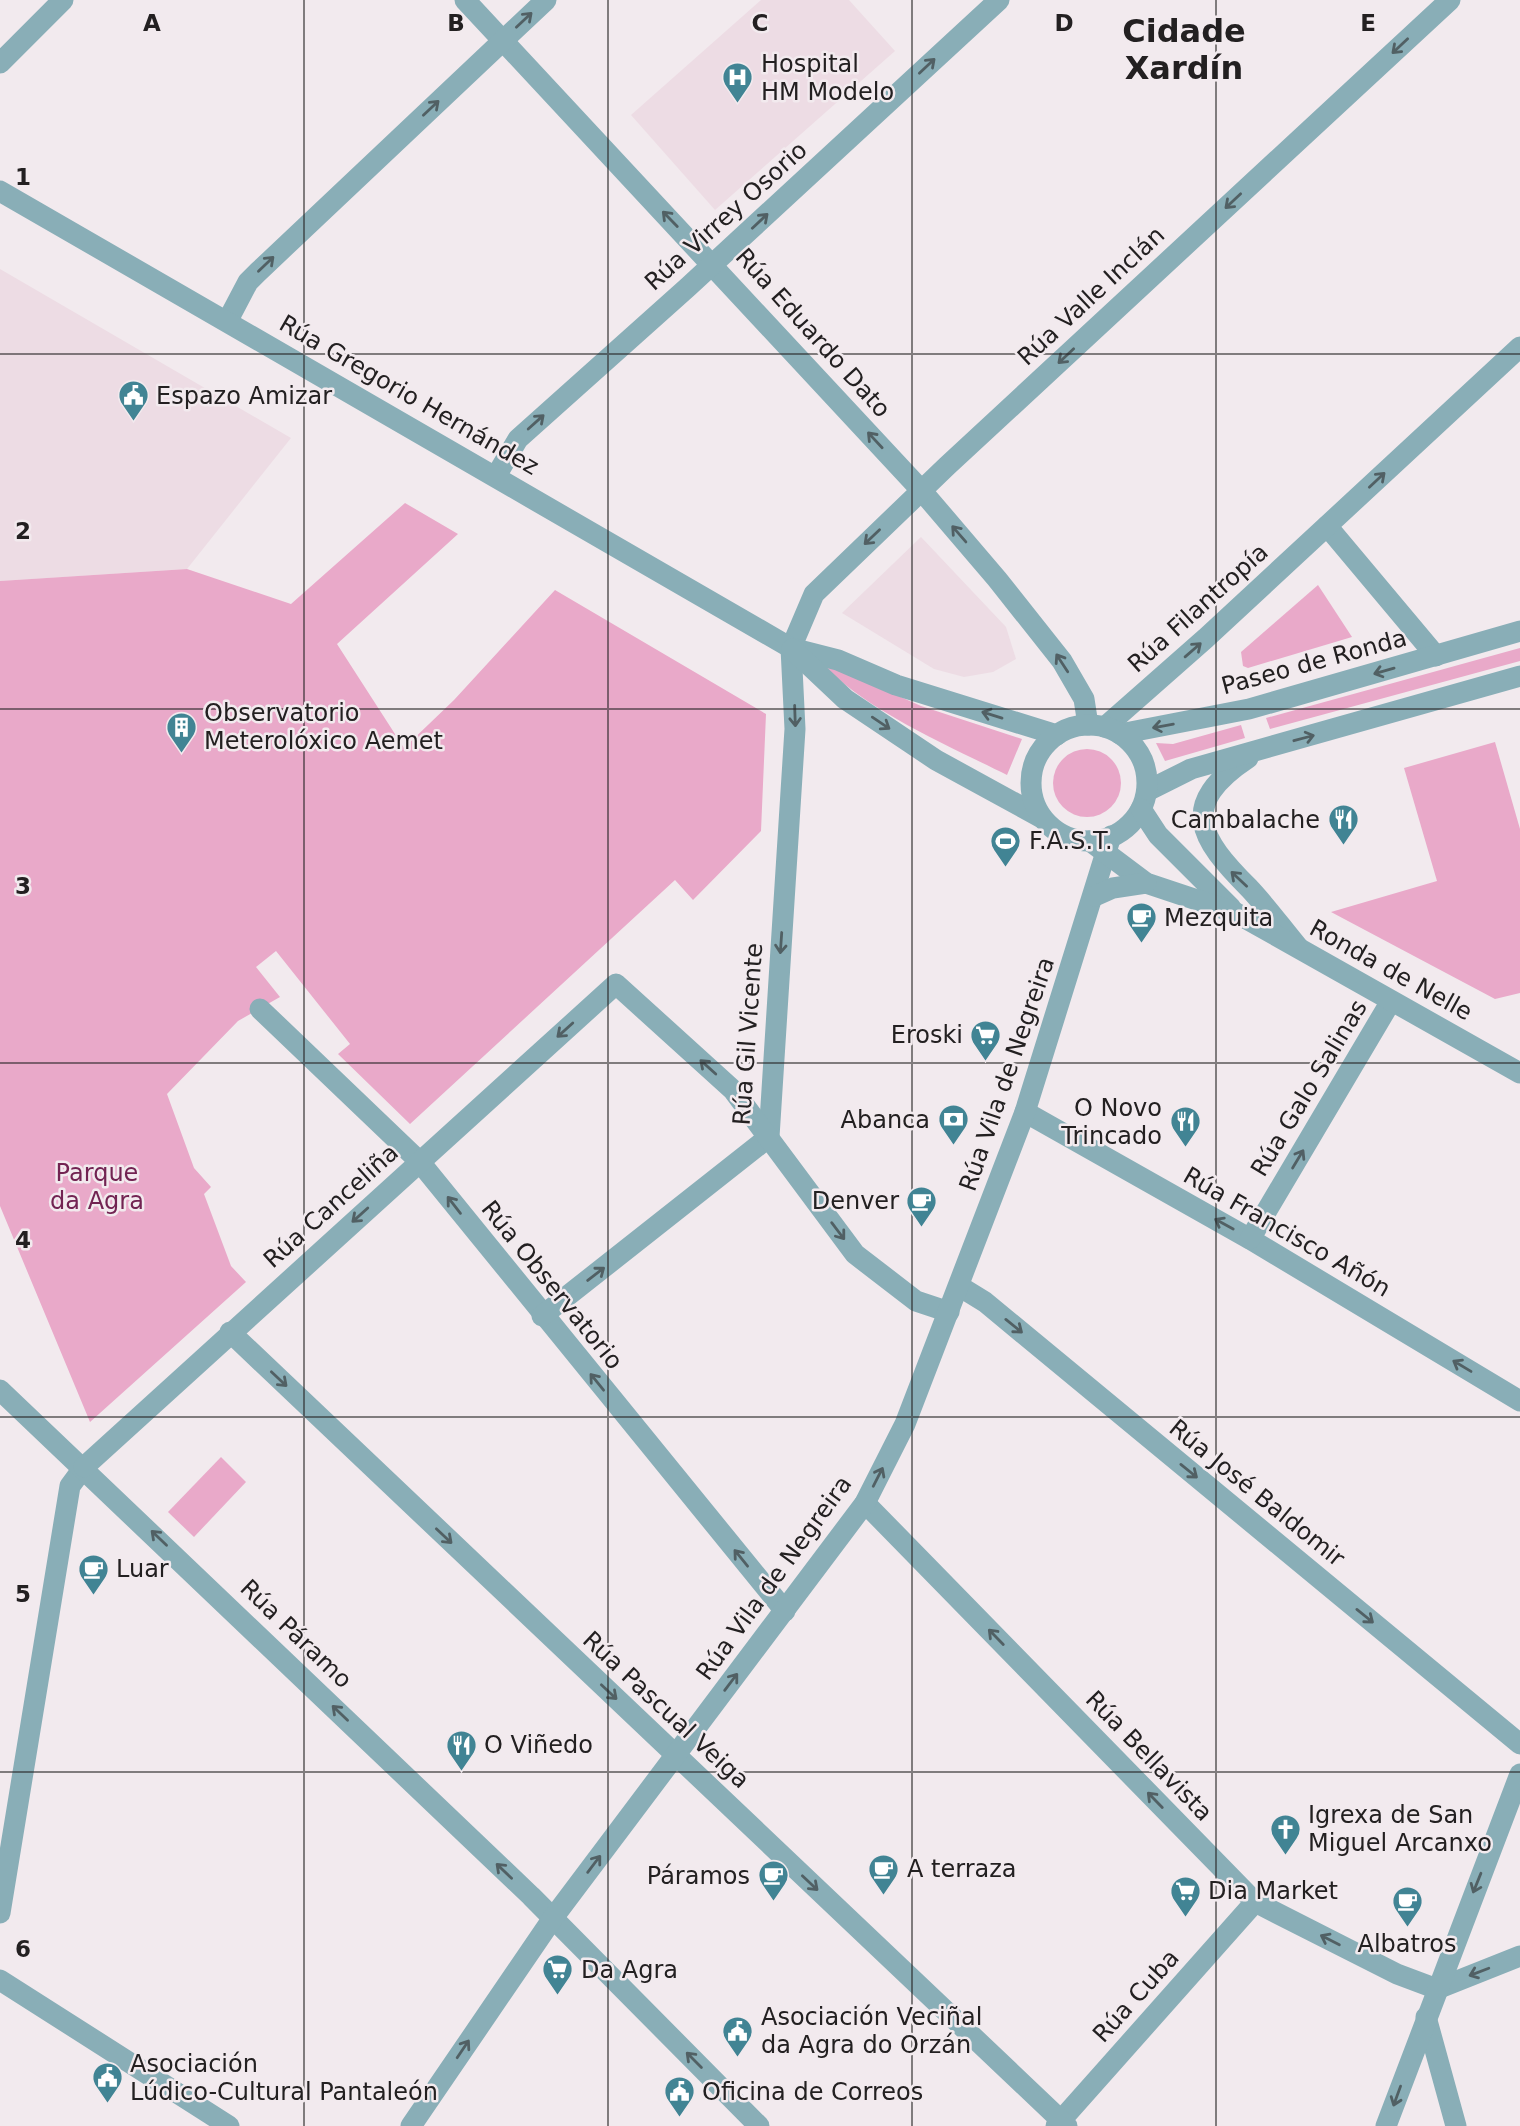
<svg xmlns="http://www.w3.org/2000/svg" width="1520" height="2126" font-family="'DejaVu Sans',sans-serif">
  <style>
    .built { fill: #eddce4 }
    .green { fill: #e9a9c9 }
    .lines { fill: none; stroke-linecap: round; stroke-linejoin: round }
    .pedestrian { stroke: #89aeb7; stroke-width: 21 }
    .minor { stroke: #89aeb7; stroke-width: 21 }
    .tertiary { stroke: #89aeb7; stroke-width: 21 }
    .oneway { stroke: #516064 }
    .grid { fill: none; stroke: #232021; stroke-width: 2; stroke-opacity: 0.55 }
    .labels { text-anchor: middle; dominant-baseline: central; stroke-width: 5; stroke-linejoin: round; paint-order: stroke }
    .poi-label { font-size: 24px; fill: #232021; stroke: #f2eaee; text-anchor: start }
    .street-label { font-size: 24px; fill: #232021; stroke: #f2eaee }
    .park-label { font-size: 24px; fill: #722352; stroke: #f2eaee }
    .district-label { font-size: 32px; font-weight: bold; fill: #232021; stroke: #f2eaee }
    .grid-label { font-size: 23px; text-anchor: middle; font-weight: bold; fill: #232021; stroke: #f2eaee; stroke-width: 5; stroke-linejoin: round; paint-order: stroke }
  </style>
  <rect width="100%" height="100%" fill="#f2eaee"/>
  <g class="built">
    <path d="M 761,0 L 849,0 L 895,51 L 715,210 L 631,115 Z"/>
    <path d="M 0,269 L 291,438 L 187,569 L 0,581 Z"/>
    <path d="M 921,537 L 1006,627 L 1016,659 L 993,672 L 964,677 L 934,669 L 842,613 Z"/>
  </g>
  <g class="green">
    <path d="M 405,503 L 458,534 L 337,644 L 404,748 L 454,700 L 555,590 L 766,714 L 761,831 L 693,900 L 675,880 L 410,1124 L 338,1054 L 350,1044 L 276,951 L 256,967 L 280,997 L 238,1021 L 167,1094 L 194,1168 L 211,1187 L 204,1194 L 231,1266 L 246,1282 L 90,1422 L 0,1206 L 0,581 L 187,569 L 291,604 Z"/>
    <path d="M 1318,585 L 1352,637 L 1248,668 L 1243,666 L 1241,652 Z"/>
    <path d="M 1520,648 L 1520,661 L 1270,729 L 1266,718 Z"/>
    <path d="M 820,661 L 921,706 L 1022,739 L 1007,775 C 949,746 862,709 820,661 Z"/>
    <path d="M 1241,725 L 1245,738 L 1165,761 L 1156,743 L 1173,744 Z"/>
    <path d="M 1495,742 L 1520,829 L 1520,993 L 1495,999 L 1331,912 L 1437,881 L 1404,768 Z"/>
    <circle cx="1087" cy="783" r="34"/>
    <path d="M 221,1457 L 246,1482 L 194,1537 L 168,1512 Z"/>
  </g>
  <g class="lines">
    <g class="pedestrian">
      <path d="M 0,1913 L 70,1486 L 84,1467"/>
      <path d="M 0,1980 L 229,2126"/>
      <path d="M 1056,2126 L 1255,1902"/>
    </g>
    <g class="minor">
      <path d="M 465,0 L 921,490 L 997,579 L 1062,661 L 1084,699 L 1088,725"/>
      <path d="M 0,63 L 63,0"/>
      <path d="M 228,320 L 248,282 L 258,272 L 546,0"/>
      <path d="M 496,476 L 518,439 L 688,287 L 999,0"/>
      <path d="M 1327,526 L 1436,656"/>
      <path d="M 1105,727 L 1206,638 L 1520,347"/>
      <path d="M 1120,734 L 1249,709 L 1520,631"/>
      <path d="M 1248,758 C 1177,805 1200,839 1249,888 C 1267,907 1282,928 1298,947"/>
      <path d="M 1147,791 L 1191,769 L 1520,676"/>
      <path d="M 260,1009 L 419,1161 L 785,1611"/>
      <path d="M 1025,1112 L 1250,1239 L 1520,1401"/>
      <path d="M 1250,1239 L 1391,1001"/>
      <path d="M 959,1286 L 985,1302 L 1520,1744"/>
      <path d="M 542,1316 L 769,1137 L 795,729 L 791,648 L 814,594 L 947,466 L 1450,0"/>
      <path d="M 230,1332 L 1067,2126"/>
      <path d="M 0,1390 L 531,1896 L 759,2126"/>
      <path d="M 84,1467 L 616,984 L 733,1090 L 855,1254 L 916,1301 L 949,1312"/>
      <path d="M 865,1503 L 1255,1902 L 1397,1974 L 1437,1989 L 1520,1956"/>
      <path d="M 1426,2017 L 1456,2126"/>
      <path d="M 411,2126 L 553,1918 L 865,1503 L 905,1424 L 1025,1112 L 1111,836"/>
      <path d="M 1386,2126 L 1520,1774"/>
    </g>
    <g class="tertiary">
      <path d="M 0,191 L 791,648 L 838,660 L 896,685 L 1057,735"/>
      <path d="M 792,649 L 845,699 L 936,760 L 1042,818"/>
      <circle cx="1089" cy="783" r="58"/>
      <path d="M 1141,809 L 1158,835 L 1231,908"/>
      <path d="M 1090,841 L 1146,883 L 1236,913 L 1520,1073"/>
      <path d="M 1095,896 L 1113,888 L 1146,883"/>
    </g>
  </g>
  <defs><path id="oneway-shaft" d="M-6 0H5M1.5-3L5.5 0L1.5 3" fill="none" stroke-width="1.6" stroke-linecap="round" stroke-linejoin="round" transform="scale(1.75)"/></defs>
  <g class="oneway">
    <use href="#oneway-shaft" transform="translate(524 20) rotate(-43)"/>
    <use href="#oneway-shaft" transform="translate(1400 46) rotate(137)"/>
    <use href="#oneway-shaft" transform="translate(927 66) rotate(-43)"/>
    <use href="#oneway-shaft" transform="translate(431 108) rotate(-43)"/>
    <use href="#oneway-shaft" transform="translate(1233 201) rotate(137)"/>
    <use href="#oneway-shaft" transform="translate(670 219) rotate(-134)"/>
    <use href="#oneway-shaft" transform="translate(760 221) rotate(-43)"/>
    <use href="#oneway-shaft" transform="translate(266 264) rotate(-44)"/>
    <use href="#oneway-shaft" transform="translate(1066 356) rotate(137)"/>
    <use href="#oneway-shaft" transform="translate(536 422) rotate(-42)"/>
    <use href="#oneway-shaft" transform="translate(875 440) rotate(-133)"/>
    <use href="#oneway-shaft" transform="translate(1377 480) rotate(-43)"/>
    <use href="#oneway-shaft" transform="translate(959 534) rotate(-131)"/>
    <use href="#oneway-shaft" transform="translate(872 537) rotate(136)"/>
    <use href="#oneway-shaft" transform="translate(1193 650) rotate(-41)"/>
    <use href="#oneway-shaft" transform="translate(1062 663) rotate(-123)"/>
    <use href="#oneway-shaft" transform="translate(1384 671) rotate(164)"/>
    <use href="#oneway-shaft" transform="translate(992 715) rotate(-163)"/>
    <use href="#oneway-shaft" transform="translate(795 716) rotate(88)"/>
    <use href="#oneway-shaft" transform="translate(881 723) rotate(34)"/>
    <use href="#oneway-shaft" transform="translate(1163 726) rotate(170)"/>
    <use href="#oneway-shaft" transform="translate(1304 738) rotate(-15)"/>
    <use href="#oneway-shaft" transform="translate(1239 879) rotate(-137)"/>
    <use href="#oneway-shaft" transform="translate(781 943) rotate(94)"/>
    <use href="#oneway-shaft" transform="translate(565 1030) rotate(138)"/>
    <use href="#oneway-shaft" transform="translate(708 1067) rotate(-138)"/>
    <use href="#oneway-shaft" transform="translate(1298 1159) rotate(-59)"/>
    <use href="#oneway-shaft" transform="translate(454 1205) rotate(-128)"/>
    <use href="#oneway-shaft" transform="translate(360 1215) rotate(138)"/>
    <use href="#oneway-shaft" transform="translate(1224 1224) rotate(-151)"/>
    <use href="#oneway-shaft" transform="translate(838 1231) rotate(53)"/>
    <use href="#oneway-shaft" transform="translate(596 1274) rotate(-38)"/>
    <use href="#oneway-shaft" transform="translate(1014 1326) rotate(39)"/>
    <use href="#oneway-shaft" transform="translate(1462 1366) rotate(-149)"/>
    <use href="#oneway-shaft" transform="translate(279 1379) rotate(43)"/>
    <use href="#oneway-shaft" transform="translate(597 1382) rotate(-129)"/>
    <use href="#oneway-shaft" transform="translate(1189 1471) rotate(39)"/>
    <use href="#oneway-shaft" transform="translate(878 1477) rotate(-63)"/>
    <use href="#oneway-shaft" transform="translate(444 1536) rotate(43)"/>
    <use href="#oneway-shaft" transform="translate(159 1538) rotate(-136)"/>
    <use href="#oneway-shaft" transform="translate(741 1558) rotate(-129)"/>
    <use href="#oneway-shaft" transform="translate(1365 1616) rotate(39)"/>
    <use href="#oneway-shaft" transform="translate(996 1637) rotate(-134)"/>
    <use href="#oneway-shaft" transform="translate(731 1682) rotate(-53)"/>
    <use href="#oneway-shaft" transform="translate(609 1692) rotate(43)"/>
    <use href="#oneway-shaft" transform="translate(340 1713) rotate(-136)"/>
    <use href="#oneway-shaft" transform="translate(1155 1800) rotate(-134)"/>
    <use href="#oneway-shaft" transform="translate(594 1864) rotate(-53)"/>
    <use href="#oneway-shaft" transform="translate(504 1871) rotate(-136)"/>
    <use href="#oneway-shaft" transform="translate(810 1883) rotate(43)"/>
    <use href="#oneway-shaft" transform="translate(1477 1883) rotate(112)"/>
    <use href="#oneway-shaft" transform="translate(1330 1940) rotate(-153)"/>
    <use href="#oneway-shaft" transform="translate(1479 1972) rotate(159)"/>
    <use href="#oneway-shaft" transform="translate(463 2049) rotate(-56)"/>
    <use href="#oneway-shaft" transform="translate(694 2060) rotate(-135)"/>
    <use href="#oneway-shaft" transform="translate(1397 2096) rotate(110)"/>
  </g>
  <path class="grid" d="M 304,0 L 304,2126M 608,0 L 608,2126M 912,0 L 912,2126M 1216,0 L 1216,2126M 0,354 L 1520,354M 0,709 L 1520,709M 0,1063 L 1520,1063M 0,1417 L 1520,1417M 0,1772 L 1520,1772"/>
  <defs>
    <symbol id="hospital-pin" viewBox="-11 -11 22 30"><path d="M0 17L-7.5 6A9.5 9.5 0 1 1 7.5 6Z" fill="#418494" stroke="#f2eaee"/><path d="M-5-5h3v3.5h4V-5h3V5h-3V1.5h-4V5h-3Z" fill="#fff"/></symbol>
    <symbol id="civic-pin" viewBox="-11 -11 22 30"><path d="M0 17L-7.5 6A9.5 9.5 0 1 1 7.5 6Z" fill="#418494" stroke="#f2eaee"/><path d="M-.6-6.5H3V-4.5H.6V-3L4-1V1h2V6H-6V1h2V-1L-.6-3ZM-1.2 2.5V6h2.4V2.5Z" fill="#fff"/></symbol>
    <symbol id="building-pin" viewBox="-11 -11 22 30"><path d="M0 17L-7.5 6A9.5 9.5 0 1 1 7.5 6Z" fill="#418494" stroke="#f2eaee"/><path d="M-4-6H4V6H1V3H-1V6H-4ZM-2.5-4.3h1.7v1.8h-1.7ZM.8-4.3h1.7v1.8H.8ZM-2.5-1h1.7V.8h-1.7ZM.8-1h1.7V.8H.8Z" fill="#fff"/></symbol>
    <symbol id="restaurant-pin" viewBox="-11 -11 22 30"><path d="M0 17L-7.5 6A9.5 9.5 0 1 1 7.5 6Z" fill="#418494" stroke="#f2eaee"/><path d="M-5-6h1v4h1v-4h1v4h1v-4h1v5L-1.5 .5V6h-2V.5L-5-1ZM5-6V6H3V1.5H1.5Q1.5-4 5-6Z" fill="#fff"/></symbol>
    <symbol id="stadium-pin" viewBox="-11 -11 22 30"><path d="M0 17L-7.5 6A9.5 9.5 0 1 1 7.5 6Z" fill="#418494" stroke="#f2eaee"/><path d="M0-5a6.5 5 0 1 0 0 10a6.5 5 0 1 0 0-10ZM-3.5-1.8h7v3.6h-7Z" fill="#fff"/></symbol>
    <symbol id="cafe-pin" viewBox="-11 -11 22 30"><path d="M0 17L-7.5 6A9.5 9.5 0 1 1 7.5 6Z" fill="#418494" stroke="#f2eaee"/><path d="M-5.5-4.5H6V0H3Q3 3.5 0 3.5H-2.5Q-5.5 3.5-5.5 0ZM3-3.2v2h1.7v-2ZM-6 4.5H4V6H-6Z" fill="#fff"/></symbol>
    <symbol id="supermarket-pin" viewBox="-11 -11 22 30"><path d="M0 17L-7.5 6A9.5 9.5 0 1 1 7.5 6Z" fill="#418494" stroke="#f2eaee"/><path d="M-6-5.5h2.5l.6 2H6L4.5 2H-2.5L-4.4-4H-6ZM-1.5 3.2a1.3 1.3 0 1 0 .1 0ZM3 3.2a1.3 1.3 0 1 0 .1 0Z" fill="#fff"/></symbol>
    <symbol id="bank-pin" viewBox="-11 -11 22 30"><path d="M0 17L-7.5 6A9.5 9.5 0 1 1 7.5 6Z" fill="#418494" stroke="#f2eaee"/><path d="M-6-4H6V4H-6ZM0-2.3a2.3 2.3 0 1 0 0 4.6a2.3 2.3 0 1 0 0-4.6Z" fill="#fff"/></symbol>
    <symbol id="church-pin" viewBox="-11 -11 22 30"><path d="M0 17L-7.5 6A9.5 9.5 0 1 1 7.5 6Z" fill="#418494" stroke="#f2eaee"/><path d="M-1.2-6h2.4v3.5h3.3v2.4h-3.3V6h-2.4V-.1h-3.3v-2.4h3.3Z" fill="#fff"/></symbol>
  </defs>
  <g fill-rule="evenodd">
    <use href="#hospital-pin" x="720" y="60" width="35" height="47"/>
    <use href="#civic-pin" x="116" y="378" width="35" height="47"/>
    <use href="#building-pin" x="164" y="710" width="35" height="47"/>
    <use href="#restaurant-pin" x="1326" y="802" width="35" height="47"/>
    <use href="#stadium-pin" x="988" y="824" width="35" height="47"/>
    <use href="#cafe-pin" x="1124" y="900" width="35" height="47"/>
    <use href="#supermarket-pin" x="968" y="1018" width="35" height="47"/>
    <use href="#bank-pin" x="936" y="1102" width="35" height="47"/>
    <use href="#restaurant-pin" x="1168" y="1104" width="35" height="47"/>
    <use href="#cafe-pin" x="904" y="1184" width="35" height="47"/>
    <use href="#cafe-pin" x="76" y="1552" width="35" height="47"/>
    <use href="#restaurant-pin" x="444" y="1728" width="35" height="47"/>
    <use href="#church-pin" x="1268" y="1812" width="35" height="47"/>
    <use href="#cafe-pin" x="866" y="1852" width="35" height="47"/>
    <use href="#cafe-pin" x="756" y="1858" width="35" height="47"/>
    <use href="#supermarket-pin" x="1168" y="1874" width="35" height="47"/>
    <use href="#cafe-pin" x="1390" y="1884" width="35" height="47"/>
    <use href="#supermarket-pin" x="540" y="1952" width="35" height="47"/>
    <use href="#civic-pin" x="720" y="2014" width="35" height="47"/>
    <use href="#civic-pin" x="90" y="2060" width="35" height="47"/>
    <use href="#civic-pin" x="662" y="2074" width="35" height="47"/>
  </g>
  <g class="labels">
    <g class="poi-label">
      <text x="761" y="64">Hospital<tspan x="761" dy="28">HM Modelo</tspan></text>
      <text x="156" y="396">Espazo Amizar</text>
      <text x="204" y="713">Observatorio<tspan x="204" dy="28">Meterolóxico Aemet</tspan></text>
      <text x="1320" y="820" text-anchor="end">Cambalache</text>
      <text x="1029" y="841">F.A.S.T.</text>
      <text x="1164" y="918">Mezquita</text>
      <text x="963" y="1035" text-anchor="end">Eroski</text>
      <text x="1162" y="1108" text-anchor="end">O Novo<tspan x="1162" dy="28">Trincado</tspan></text>
      <text x="930" y="1120" text-anchor="end">Abanca</text>
      <text x="899" y="1201" text-anchor="end">Denver</text>
      <text x="116" y="1569">Luar</text>
      <text x="484" y="1745">O Viñedo</text>
      <text x="1308" y="1815">Igrexa de San<tspan x="1308" dy="28">Miguel Arcanxo</tspan></text>
      <text x="907" y="1869">A terraza</text>
      <text x="750" y="1876" text-anchor="end">Páramos</text>
      <text x="1208" y="1891">Dia Market</text>
      <text x="1407" y="1944" text-anchor="middle">Albatros</text>
      <text x="581" y="1970">Da Agra</text>
      <text x="761" y="2017">Asociación Veciñal<tspan x="761" dy="28">da Agra do Orzán</tspan></text>
      <text x="130" y="2064">Asociación<tspan x="130" dy="28">Lúdico-Cultural Pantaleón</tspan></text>
      <text x="702" y="2092">Oficina de Correos</text>
    </g>
    <g class="street-label">
      <text transform="translate(726 216) rotate(-42)">Rúa Virrey Osorio</text>
      <text transform="translate(1091 296) rotate(-43)">Rúa Valle Inclán</text>
      <text transform="translate(813 333) rotate(48)">Rúa Eduardo Dato</text>
      <text transform="translate(409 395) rotate(30)">Rúa Gregorio Hernández</text>
      <text transform="translate(1198 608) rotate(-42)">Rúa Filantropía</text>
      <text transform="translate(1314 662) rotate(-15)">Paseo de Ronda</text>
      <text transform="translate(1391 970) rotate(29)">Ronda de Nelle</text>
      <text transform="translate(748 1034) rotate(-86)">Rúa Gil Vicente</text>
      <text transform="translate(1007 1074) rotate(-71)">Rúa Vila de Negreira</text>
      <text transform="translate(1309 1088) rotate(-59)">Rúa Galo Salinas</text>
      <text transform="translate(331 1206) rotate(-42)">Rúa Canceliña</text>
      <text transform="translate(1287 1232) rotate(30)">Rúa Francisco Añón</text>
      <text transform="translate(552 1285) rotate(51)">Rúa Observatorio</text>
      <text transform="translate(1257 1493) rotate(39)">Rúa José Baldomir</text>
      <text transform="translate(774 1578) rotate(-54)">Rúa Vila de Negreira</text>
      <text transform="translate(296 1634) rotate(44)">Rúa Páramo</text>
      <text transform="translate(666 1710) rotate(43)">Rúa Pascual Veiga</text>
      <text transform="translate(1149 1756) rotate(46)">Rúa Bellavista</text>
      <text transform="translate(1136 1996) rotate(-48)">Rúa Cuba</text>
    </g>
    <g class="park-label">
      <text x="97" y="1173">Parque<tspan x="97" dy="28">da Agra</tspan></text>
    </g>
    <g class="district-label">
      <text x="1184" y="31">Cidade<tspan x="1184" dy="37">Xardín</tspan></text>
    </g>
  </g>
  <g class="grid-label">
    <text x="152" y="31">A</text>
    <text x="456" y="31">B</text>
    <text x="760" y="31">C</text>
    <text x="1064" y="31">D</text>
    <text x="1368" y="31">E</text>
    <text x="23" y="185">1</text>
    <text x="23" y="539">2</text>
    <text x="23" y="894">3</text>
    <text x="23" y="1248">4</text>
    <text x="23" y="1602">5</text>
    <text x="23" y="1957">6</text>
  </g>
</svg>
